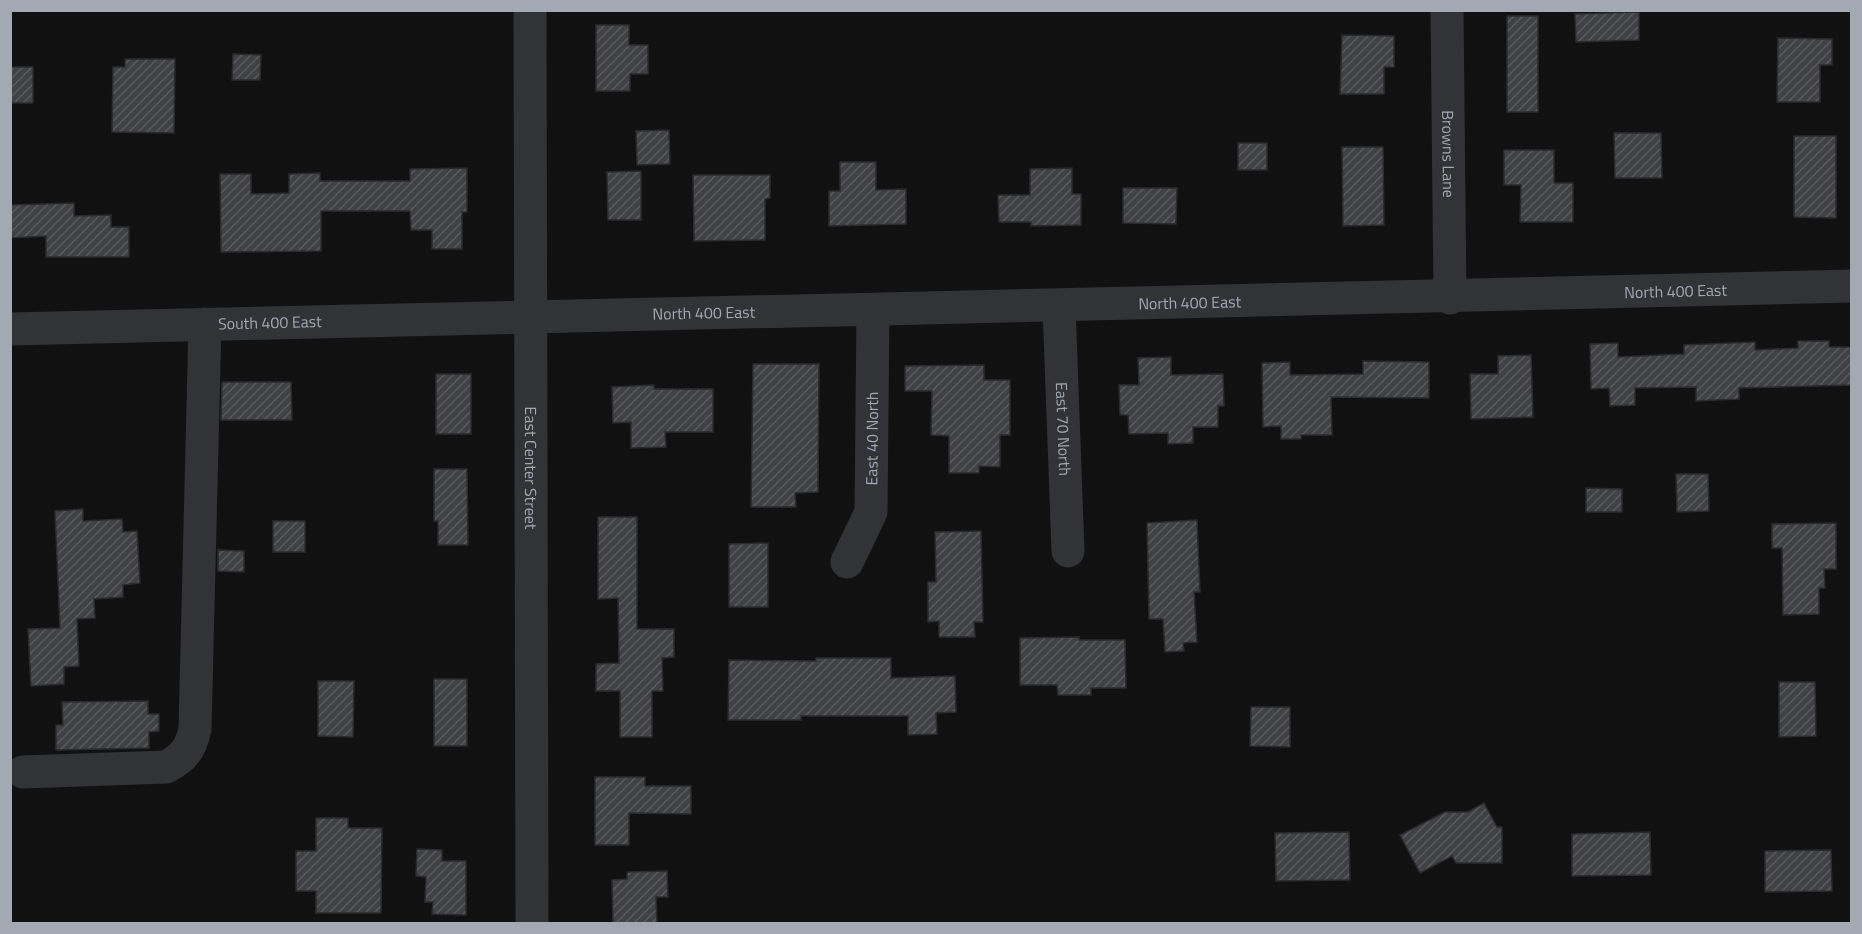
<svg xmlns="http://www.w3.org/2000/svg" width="1862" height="934" font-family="'Titillium Web',sans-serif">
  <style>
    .building { fill: url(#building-hatch); stroke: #2b2b2e; stroke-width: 1.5 }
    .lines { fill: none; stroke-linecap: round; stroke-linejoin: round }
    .minor { stroke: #323337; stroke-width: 33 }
    .labels { text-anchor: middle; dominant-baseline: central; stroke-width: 4.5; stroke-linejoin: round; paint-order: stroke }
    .street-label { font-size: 16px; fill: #a2a9b3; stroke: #0c0c0d }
  </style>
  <defs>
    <pattern id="building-hatch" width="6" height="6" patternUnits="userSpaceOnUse" patternTransform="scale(1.5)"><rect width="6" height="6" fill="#404145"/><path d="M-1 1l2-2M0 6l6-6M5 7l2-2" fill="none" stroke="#585a5d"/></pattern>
  </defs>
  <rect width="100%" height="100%" fill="#111112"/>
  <g class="building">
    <path d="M 1639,12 L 1639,40 L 1576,42 L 1575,14 Z"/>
    <rect x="1507" y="16" width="31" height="96"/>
    <path d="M 596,25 L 629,25 L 629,45 L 648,45 L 648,74 L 630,74 L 630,91 L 596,91 Z"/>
    <path d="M 1342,35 L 1394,36 L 1394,67 L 1384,67 L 1384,94 L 1340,94 Z"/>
    <path d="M 1778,38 L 1832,39 L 1832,65 L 1820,65 L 1820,102 L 1777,102 Z"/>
    <path d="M 233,54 L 261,55 L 260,80 L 232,80 Z"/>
    <path d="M 125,59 L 175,59 L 174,133 L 112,132 L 113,67 L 125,67 Z"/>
    <rect x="10" y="67" width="23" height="36"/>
    <path d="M 669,130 L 670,164 L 637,165 L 636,131 Z"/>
    <path d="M 1614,133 L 1661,133 L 1662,178 L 1615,178 Z"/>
    <path d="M 1794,136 L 1836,136 L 1836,218 L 1794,217 Z"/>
    <rect x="1238" y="143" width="29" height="27"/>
    <path d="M 1342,147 L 1383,147 L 1384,225 L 1343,226 Z"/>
    <path d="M 1504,150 L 1554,150 L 1554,183 L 1573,183 L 1573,222 L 1520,222 L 1521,185 L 1504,185 Z"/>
    <path d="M 840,162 L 876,162 L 876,190 L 906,189 L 906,224 L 829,226 L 829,191 L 840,191 Z"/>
    <path d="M 467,168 L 467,212 L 462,212 L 462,249 L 432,249 L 432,230 L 411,230 L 410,211 L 321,211 L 321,251 L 221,252 L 220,174 L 251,174 L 251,194 L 289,193 L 289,174 L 320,173 L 320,181 L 410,181 L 410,169 Z"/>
    <path d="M 1072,168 L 1072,194 L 1081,194 L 1081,225 L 1031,226 L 1031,222 L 999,222 L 998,195 L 1030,195 L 1030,169 Z"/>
    <path d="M 641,171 L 641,220 L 608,220 L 607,172 Z"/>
    <path d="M 693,175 L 770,175 L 770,198 L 765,199 L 765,240 L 694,241 Z"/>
    <path d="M 1123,188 L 1177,188 L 1176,224 L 1123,223 Z"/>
    <path d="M 74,203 L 74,216 L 111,215 L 111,227 L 129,227 L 129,257 L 46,257 L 46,236 L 10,238 L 10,205 Z"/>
    <path d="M 1798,341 L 1829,341 L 1829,347 L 1851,347 L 1851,385 L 1739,388 L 1739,399 L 1696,401 L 1696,387 L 1635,388 L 1635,405 L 1610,406 L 1609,388 L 1591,389 L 1590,344 L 1618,343 L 1618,357 L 1684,354 L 1684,345 L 1755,342 L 1755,350 L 1798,348 Z"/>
    <path d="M 1531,355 L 1533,417 L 1471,419 L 1470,374 L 1498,374 L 1498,356 Z"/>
    <path d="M 1171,357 L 1171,375 L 1223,374 L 1224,406 L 1218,406 L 1218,427 L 1193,427 L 1193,443 L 1168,444 L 1168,433 L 1129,434 L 1128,415 L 1120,415 L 1119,385 L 1139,385 L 1138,358 Z"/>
    <path d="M 1363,361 L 1429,362 L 1429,398 L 1331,397 L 1332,435 L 1301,435 L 1301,439 L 1281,439 L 1281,426 L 1263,427 L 1262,363 L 1290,362 L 1290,375 L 1363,374 Z"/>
    <path d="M 753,364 L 819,364 L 818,492 L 795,493 L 796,507 L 751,507 Z"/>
    <path d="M 984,365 L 984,380 L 1010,380 L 1010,435 L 1000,435 L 1000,467 L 979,466 L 979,473 L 949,473 L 949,436 L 931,435 L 932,391 L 905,391 L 905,366 Z"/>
    <rect x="436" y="374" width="35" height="60"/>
    <path d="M 222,382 L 291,382 L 292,420 L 221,420 Z"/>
    <path d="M 654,385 L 654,389 L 713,389 L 713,432 L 665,432 L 666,447 L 631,448 L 631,422 L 613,423 L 612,387 Z"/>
    <path d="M 434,469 L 467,469 L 468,545 L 438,545 L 438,521 L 434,521 Z"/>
    <path d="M 1676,474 L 1708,474 L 1709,511 L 1677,512 Z"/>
    <path d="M 1586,488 L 1622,489 L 1622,512 L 1586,512 Z"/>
    <path d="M 83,509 L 83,521 L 122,519 L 123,532 L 137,531 L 140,583 L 123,585 L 123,597 L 94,599 L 95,618 L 77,619 L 79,666 L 64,667 L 64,684 L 31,686 L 28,629 L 60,628 L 55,511 Z"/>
    <path d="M 598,517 L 637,517 L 637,629 L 674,629 L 674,657 L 662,658 L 663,691 L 652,691 L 652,737 L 620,737 L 620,691 L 596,691 L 596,664 L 619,663 L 618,598 L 598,599 Z"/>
    <path d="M 1197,520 L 1200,592 L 1194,592 L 1197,642 L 1183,643 L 1184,651 L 1165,652 L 1163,619 L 1149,619 L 1147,523 Z"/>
    <rect x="273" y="521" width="32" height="31"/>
    <path d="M 1836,523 L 1836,569 L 1824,569 L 1825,588 L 1819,588 L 1819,614 L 1783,615 L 1782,548 L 1772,548 L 1772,524 Z"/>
    <path d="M 981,531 L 983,622 L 974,622 L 975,637 L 939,637 L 939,621 L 928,622 L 928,582 L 936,582 L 935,532 Z"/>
    <path d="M 768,543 L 768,607 L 729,607 L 729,544 Z"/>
    <path d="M 218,550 L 244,551 L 244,572 L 218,571 Z"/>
    <path d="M 1079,637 L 1079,640 L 1125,640 L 1126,688 L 1091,688 L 1091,695 L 1058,695 L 1057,685 L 1020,685 L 1020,638 Z"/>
    <path d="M 816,658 L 891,658 L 891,678 L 955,676 L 956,712 L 936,713 L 937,734 L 908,735 L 908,716 L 801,716 L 801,720 L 728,720 L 729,660 L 816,661 Z"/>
    <rect x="434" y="679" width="33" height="67"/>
    <path d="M 318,681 L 354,681 L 353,737 L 318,736 Z"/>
    <path d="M 1779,682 L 1815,682 L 1816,736 L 1779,737 Z"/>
    <path d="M 148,701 L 148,714 L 159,714 L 159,731 L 149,732 L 149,748 L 56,750 L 56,725 L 63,725 L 62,702 Z"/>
    <path d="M 1251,707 L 1290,707 L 1290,747 L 1250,746 Z"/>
    <path d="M 595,777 L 645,777 L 645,786 L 691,786 L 691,814 L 629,813 L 629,845 L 595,845 Z"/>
    <path d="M 1484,803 L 1497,827 L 1502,827 L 1502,863 L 1456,863 L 1452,856 L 1420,873 L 1400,835 L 1445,812 L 1468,812 Z"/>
    <path d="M 316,818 L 348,818 L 348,828 L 382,828 L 381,913 L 316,913 L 316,891 L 296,891 L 296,851 L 316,851 Z"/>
    <path d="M 1349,832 L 1350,880 L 1276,881 L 1275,833 Z"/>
    <path d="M 1650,832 L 1651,875 L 1572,876 L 1572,834 Z"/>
    <path d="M 417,849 L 442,850 L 442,861 L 466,861 L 466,915 L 432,914 L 433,902 L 425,902 L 426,877 L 416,876 Z"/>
    <path d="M 1831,850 L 1832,891 L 1765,892 L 1765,851 Z"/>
    <path d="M 667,871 L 668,897 L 656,897 L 657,924 L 613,924 L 612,880 L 627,879 L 627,872 Z"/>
  </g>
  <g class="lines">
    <g class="minor">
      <path id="s1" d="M 530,10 L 532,924"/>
      <path id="s2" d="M 1447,10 L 1450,298"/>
      <path id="s3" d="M 1059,306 L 1068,551"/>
      <path id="s4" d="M 10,329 C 624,312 1238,304 1852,286"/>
      <path id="s5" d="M 847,562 L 871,512 L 873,310"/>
      <path d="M 23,772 L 166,767 C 184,758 191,748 195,729 L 205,324"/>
    </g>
  </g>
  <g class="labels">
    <g class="street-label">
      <text stroke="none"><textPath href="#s2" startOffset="144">Browns Lane</textPath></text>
      <text stroke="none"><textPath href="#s4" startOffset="1666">North 400 East</textPath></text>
      <text stroke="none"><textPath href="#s4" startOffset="1180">North 400 East</textPath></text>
      <text stroke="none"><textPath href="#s4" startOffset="694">North 400 East</textPath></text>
      <text stroke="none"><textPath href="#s4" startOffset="260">South 400 East</textPath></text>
      <text stroke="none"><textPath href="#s3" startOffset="123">East 70 North</textPath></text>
      <text stroke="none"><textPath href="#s5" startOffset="129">East 40 North</textPath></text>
      <text stroke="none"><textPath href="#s1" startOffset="458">East Center Street</textPath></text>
    </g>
  </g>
  <rect width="1862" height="934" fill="none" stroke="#a2a9b3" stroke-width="24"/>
</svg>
